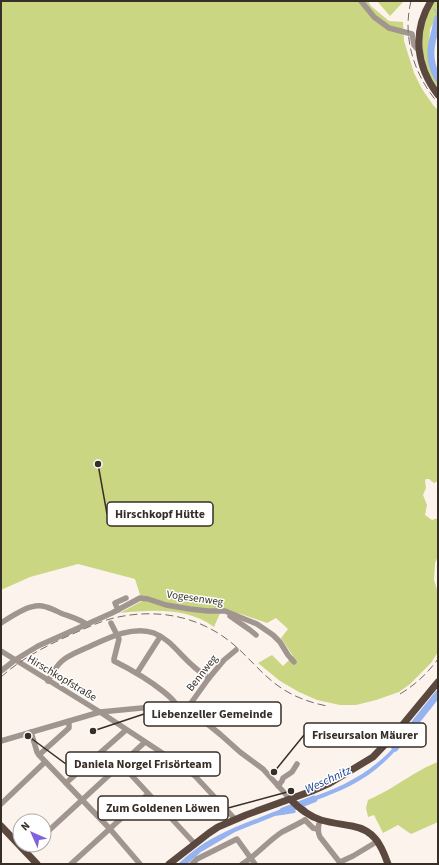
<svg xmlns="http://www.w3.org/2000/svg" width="439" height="865" font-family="'Source Sans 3',sans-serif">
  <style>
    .green { fill: #cad682 }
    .water { fill: #95b3f1 }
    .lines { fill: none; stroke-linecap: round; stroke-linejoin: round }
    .stream { stroke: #95b3f1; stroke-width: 1 }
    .river { stroke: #95b3f1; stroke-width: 7 }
    .minor { stroke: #a0968f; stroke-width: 5.5 }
    .major { stroke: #5b493f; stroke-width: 7 }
    .rail { stroke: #756c65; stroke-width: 1; stroke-dasharray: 8 4; stroke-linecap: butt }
    .labels { text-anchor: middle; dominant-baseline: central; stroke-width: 3; stroke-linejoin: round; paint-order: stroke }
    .street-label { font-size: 11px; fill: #372e27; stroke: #fff }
    .water-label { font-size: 12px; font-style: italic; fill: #1a3b93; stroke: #fff }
    .leader { fill: none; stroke: #372e27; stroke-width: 1.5 }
    .callout-dot { fill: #372e27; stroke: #fff; stroke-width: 1.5 }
    .callout { fill: #fff; stroke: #372e27; stroke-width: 1.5 }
    .callout-label { font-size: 12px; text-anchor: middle; font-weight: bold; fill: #372e27 }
  </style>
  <rect width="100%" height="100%" fill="#fcf3ec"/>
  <g class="green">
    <path d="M 1,1 L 368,1 L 371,6 L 389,21 L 403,22 L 404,41 L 414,73 L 422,89 L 433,105 L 438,110 L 438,481 L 434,483 L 429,479 L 426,479 L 425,481 L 426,488 L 423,495 L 427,505 L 425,515 L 432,520 L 438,518 L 438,556 L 435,563 L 434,580 L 438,593 L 438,652 L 431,663 L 410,684 L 399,692 L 376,700 L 356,705 L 340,705 L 317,700 L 299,692 L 280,681 L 258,663 L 272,655 L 283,666 L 293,656 L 281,638 L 288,629 L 276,618 L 267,623 L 241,614 L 221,611 L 214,627 C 187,607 151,610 120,613 L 142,601 L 135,579 L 78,564 L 30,577 L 1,590 Z"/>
    <path d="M 377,1 L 404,1 L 390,16 Z"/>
    <path d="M 435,1 L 438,1 L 438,14 L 430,29 L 429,45 L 432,61 L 438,73 L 438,89 C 429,78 427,71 423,58 C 422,55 421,52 421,49 C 419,36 427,11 435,1 Z"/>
    <path d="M 438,762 L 438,822 L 411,834 L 398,825 L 383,833 L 374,815 L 368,817 L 366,808 L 368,800 C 387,792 403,780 421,770 C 426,767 432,764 438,762 Z"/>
  </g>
  <g class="water">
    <path d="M 399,741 L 402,743 C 394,753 385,762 375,770 C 355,786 330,795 306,804 L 305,800 L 306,799 C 342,788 376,770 399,741 Z"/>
    <path d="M 289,806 L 296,811 L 295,813 L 275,816 L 235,832 L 201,852 L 187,864 L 178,864 C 189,854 201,844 215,837 C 238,825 264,816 289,806 Z"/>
  </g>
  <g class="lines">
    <g class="stream">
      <path d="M 434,9 L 438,15"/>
      <path d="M 301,804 L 307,809"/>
    </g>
    <g class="river">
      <path d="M 438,18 C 436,23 436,28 434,34 C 434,37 432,40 432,43 C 429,56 432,68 438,79"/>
      <path d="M 395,748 L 438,694"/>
      <path d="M 283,811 L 314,799"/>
    </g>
    <g class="minor">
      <path d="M 361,1 L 374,17 L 389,28 L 412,34 L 414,45 L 419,51"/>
      <path d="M 118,610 L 115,603 L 126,598"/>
      <path d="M 230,616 L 250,630 L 256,635"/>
      <path d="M 1,623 C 12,616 29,604 42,606 C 49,607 56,611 63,614 C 71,617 79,619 86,624"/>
      <path d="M 111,623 L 119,639 L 114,659 L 114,661 C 132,670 148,679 164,692 C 169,696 174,700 177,706"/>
      <path d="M 1,651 L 100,712 L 179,764 L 195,776 L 235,819"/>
      <path d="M 1,671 L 15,660 L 38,646 L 112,613 L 140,598 L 148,599 L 166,605 L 190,609 L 208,611 L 225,611 L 257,624 L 273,635 L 280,642 L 288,655 L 294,662"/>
      <path d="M 137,673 L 160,637"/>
      <path d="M 48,681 C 52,674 56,666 62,661 C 69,655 78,652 86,648 C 106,639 132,625 154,633 C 170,639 180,655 192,665 C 197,670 203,674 209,678"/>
      <path d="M 186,710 L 209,678 L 224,660 L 236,650"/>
      <path d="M 31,732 L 37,752 L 39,755 L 110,829 L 140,864"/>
      <path d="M 1,741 L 100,712 L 173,705 L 177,706 L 186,710 L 210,726 L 221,735 L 240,752 L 263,769 L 290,799"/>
      <path d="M 39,755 L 69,728 L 69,721"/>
      <path d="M 121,764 L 195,844"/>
      <path d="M 66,783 L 126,730"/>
      <path d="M 278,786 L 282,781 L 283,778 L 292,772 L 297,764"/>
      <path d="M 1,804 L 45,762"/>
      <path d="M 305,820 L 313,828 L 317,829"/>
      <path d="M 320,820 C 318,826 317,831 320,837 L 341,864"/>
      <path d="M 44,835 L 145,742"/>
      <path d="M 25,852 L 33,845"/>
      <path d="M 340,862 L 353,856 L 378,841"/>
      <path d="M 71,864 L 148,794"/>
      <path d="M 192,864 L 197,859 L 237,839 L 255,864"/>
      <path d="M 242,864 C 257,855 268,841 282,832 C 290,828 298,824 305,820"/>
    </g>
    <g class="major">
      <path d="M 431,1 C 412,32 416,66 438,95"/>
      <path d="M 290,799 C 299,808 308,816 321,820 C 331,823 341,824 352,826 C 374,830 381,844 388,864"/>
      <path d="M 1,826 L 37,864"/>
      <path d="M 169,864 L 209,833 L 218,827 L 246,815 L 312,791 L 330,783 L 373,757 L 395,734 L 438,682"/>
    </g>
    <g class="rail">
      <path d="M 411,1 C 402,37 414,75 438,103"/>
      <path d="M 1,677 C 21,659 44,647 68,636 C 82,630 96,623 110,619 C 151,608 194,614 228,640 C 244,652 257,669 273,682 C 289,695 307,702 327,706"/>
      <path d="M 400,694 C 415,685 427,674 438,659"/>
    </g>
  </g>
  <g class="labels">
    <g class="street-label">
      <text transform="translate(195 598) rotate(8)">Vogesenweg</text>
      <text transform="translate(202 673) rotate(-52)">Bennweg</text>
      <text transform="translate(62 678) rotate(31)">Hirschkopfstraße</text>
    </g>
    <g class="water-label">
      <text transform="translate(328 780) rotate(-25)">Weschnitz</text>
    </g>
  </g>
  <path class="leader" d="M98 464L107 514M93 731L144 714M274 772L304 735M28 736L66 764M291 791L228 808"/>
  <g class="callout-dot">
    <circle cx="98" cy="464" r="4"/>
    <circle cx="93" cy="731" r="4"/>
    <circle cx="274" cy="772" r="4"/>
    <circle cx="28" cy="736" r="4"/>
    <circle cx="291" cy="791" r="4"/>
  </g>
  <g class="callout">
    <rect x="107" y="502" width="106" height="24" rx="4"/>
    <rect x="144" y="702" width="137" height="24" rx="4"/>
    <rect x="304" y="723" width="122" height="24" rx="4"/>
    <rect x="66" y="752" width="154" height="24" rx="4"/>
    <rect x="98" y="796" width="130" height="24" rx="4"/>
  </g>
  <g class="callout-label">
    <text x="160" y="518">Hirschkopf Hütte</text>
    <text x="212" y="718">Liebenzeller Gemeinde</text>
    <text x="365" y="739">Friseursalon Mäurer</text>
    <text x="143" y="768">Daniela Norgel Frisörteam</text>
    <text x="163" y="812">Zum Goldenen Löwen</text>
  </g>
  <rect width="439" height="865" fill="none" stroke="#372e27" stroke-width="4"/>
  <g transform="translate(32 833) rotate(315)"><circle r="19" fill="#ffffff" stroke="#afaba9"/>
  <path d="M0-3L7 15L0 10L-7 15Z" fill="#7f63de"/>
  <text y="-6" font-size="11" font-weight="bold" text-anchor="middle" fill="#372e27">N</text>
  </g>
</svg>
